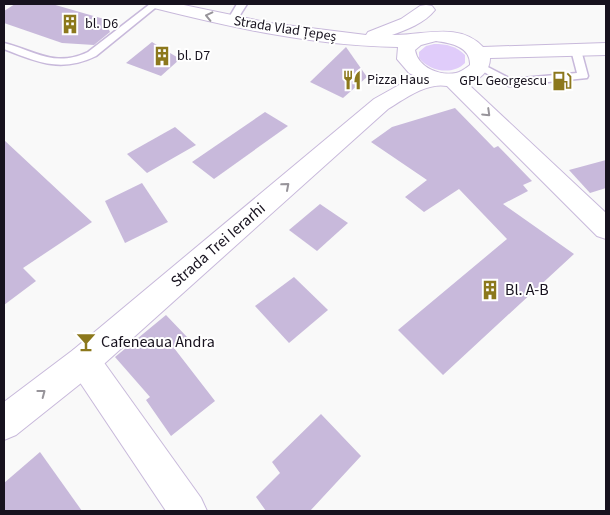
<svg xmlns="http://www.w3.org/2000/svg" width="610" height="515" font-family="'Source Sans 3',sans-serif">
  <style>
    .green { fill: #e0ccfa }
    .building { fill: #c8b9db }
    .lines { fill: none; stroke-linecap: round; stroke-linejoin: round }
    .lane-casing { stroke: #c8b9db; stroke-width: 3 }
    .street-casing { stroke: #c8b9db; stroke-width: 2 }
    .secondary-casing { stroke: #c8b9db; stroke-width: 2 }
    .lane { fill: #fff; fill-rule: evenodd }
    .street { fill: #fff; fill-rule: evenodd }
    .secondary { fill: #fff; fill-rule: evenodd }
    .oneway { stroke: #97949a }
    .labels { text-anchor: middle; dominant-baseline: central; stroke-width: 4; stroke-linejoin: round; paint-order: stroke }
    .far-poi-label { font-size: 14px; fill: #17121e; stroke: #fff; text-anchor: start }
    .far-street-label { font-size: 14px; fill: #17121e; stroke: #fff }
    .street-label { font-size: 16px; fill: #17121e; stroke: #fff }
    .poi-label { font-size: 16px; fill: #17121e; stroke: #fff; text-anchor: start }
  </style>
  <rect width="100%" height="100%" fill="#f9f9f9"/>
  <path class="green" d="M 434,44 C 447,44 456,46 465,55 L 465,63 C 452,76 429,71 419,58 L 419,52 L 426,46 Z"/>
  <g class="building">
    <path d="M 15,4 L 52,4 L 104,19 L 110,32 L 94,45 L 62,43 L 4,23 L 4,11 Z"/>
    <path d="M 152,42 L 180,59 L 161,76 L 126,63 Z"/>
    <path d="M 346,47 L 367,77 L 343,98 L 310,82 Z"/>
    <path d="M 455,108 L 494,148 L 498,146 L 532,181 L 523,185 L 528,191 L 503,204 L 574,254 L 443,375 L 398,330 L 507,239 L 459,189 L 424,212 L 405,197 L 427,180 L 371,142 L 392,127 Z"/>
    <path d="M 265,112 L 288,126 L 214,179 L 192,162 Z"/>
    <path d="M 175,127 L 196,145 L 147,173 L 127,154 Z"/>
    <path d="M 4,140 L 92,222 L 23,268 L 36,281 L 4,305 Z"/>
    <path d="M 606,160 L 606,188 L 590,193 L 569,170 Z"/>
    <path d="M 142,183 L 168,222 L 125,243 L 105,201 Z"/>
    <path d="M 320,204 L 348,223 L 317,251 L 289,230 Z"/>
    <path d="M 294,277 L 328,310 L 289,343 L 255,306 Z"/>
    <path d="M 166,315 L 187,337 L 174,348 L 215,401 L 171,436 L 146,400 L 150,397 L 115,357 Z"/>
    <path d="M 321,414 L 361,456 L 310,511 L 266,511 L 256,497 L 280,473 L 272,462 Z"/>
    <path d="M 40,452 L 82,511 L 4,511 L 4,483 Z"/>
  </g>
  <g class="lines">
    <defs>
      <g id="lane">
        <path d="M 150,4 L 160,4 L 96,56 C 61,73 37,62 4,49 L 4,43 C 36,51 54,68 88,52 Z"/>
        <path d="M 237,4 L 247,4 L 235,23 L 229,23 L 227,21 Z"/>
        <path d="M 576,47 L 581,50 L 588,76 L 587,78 L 509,86 L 475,67 L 480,64 L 484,65 L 511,79 L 577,73 L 571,50 Z"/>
      </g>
      <path id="street" d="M 84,346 L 95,350 L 201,498 L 207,511 L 166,511 L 73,372 L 68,361 L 73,350 Z"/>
      <path id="secondary" d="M 151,4 L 179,4 L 270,23 L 366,35 L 368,32 L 401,19 L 420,6 L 426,5 L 432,6 L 435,10 C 425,23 406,30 392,35 C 422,36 459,21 483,47 L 606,43 L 606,55 L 490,58 C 490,71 480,80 467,83 L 606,213 L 606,239 L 597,236 L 447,86 C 427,82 404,99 388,109 L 95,372 L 16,435 L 4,440 L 4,402 L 73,350 L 374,99 L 399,85 L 419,78 L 409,73 L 397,59 L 398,47 C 315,46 234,28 154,8 ZM 436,41 C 451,43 471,47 470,65 C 466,68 461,72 456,73 C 440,76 418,68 415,50 L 421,45 Z"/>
    </defs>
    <use href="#lane" class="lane-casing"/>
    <use href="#street" class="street-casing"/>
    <use href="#secondary" class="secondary-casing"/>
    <use href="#lane" class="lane"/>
    <use href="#street" class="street"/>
    <use href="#secondary" class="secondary"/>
  </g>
  <defs><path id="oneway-chevron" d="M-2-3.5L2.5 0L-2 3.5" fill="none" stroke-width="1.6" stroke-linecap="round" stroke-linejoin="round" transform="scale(1.25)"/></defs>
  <g class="oneway">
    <use href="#oneway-chevron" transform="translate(209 16) rotate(-167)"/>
    <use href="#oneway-chevron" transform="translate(487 113) rotate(44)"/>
    <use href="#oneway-chevron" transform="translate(286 186) rotate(-41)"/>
    <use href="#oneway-chevron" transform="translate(42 393) rotate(-37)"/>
  </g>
  <defs>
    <symbol id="building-bare" viewBox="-9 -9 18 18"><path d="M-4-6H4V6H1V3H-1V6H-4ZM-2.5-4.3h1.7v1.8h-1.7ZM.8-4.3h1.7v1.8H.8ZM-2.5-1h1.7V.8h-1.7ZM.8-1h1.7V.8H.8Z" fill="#8c781c" stroke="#fff" stroke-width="2.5" paint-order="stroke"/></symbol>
    <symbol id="restaurant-bare" viewBox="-9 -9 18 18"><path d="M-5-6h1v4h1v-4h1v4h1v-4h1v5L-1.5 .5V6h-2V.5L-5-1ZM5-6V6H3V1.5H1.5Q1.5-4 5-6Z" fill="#8c781c" stroke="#fff" stroke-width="2.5" paint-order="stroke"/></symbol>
    <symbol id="fuel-bare" viewBox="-9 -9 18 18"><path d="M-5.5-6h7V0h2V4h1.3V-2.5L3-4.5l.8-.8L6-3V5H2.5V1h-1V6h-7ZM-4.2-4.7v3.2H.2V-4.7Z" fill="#8c781c" stroke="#fff" stroke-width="2.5" paint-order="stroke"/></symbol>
    <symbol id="bar-bare" viewBox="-9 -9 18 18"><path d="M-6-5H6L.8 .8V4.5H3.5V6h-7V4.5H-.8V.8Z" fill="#8c781c" stroke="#fff" stroke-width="2.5" paint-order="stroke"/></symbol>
  </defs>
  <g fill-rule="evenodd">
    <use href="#building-bare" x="56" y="10" width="28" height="28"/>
    <use href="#building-bare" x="148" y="42" width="28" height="28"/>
    <use href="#restaurant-bare" x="338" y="66" width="28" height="28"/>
    <use href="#fuel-bare" x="548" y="67" width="28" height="28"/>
    <use href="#building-bare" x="476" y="276" width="28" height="28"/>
    <use href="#bar-bare" x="72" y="328" width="28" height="28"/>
  </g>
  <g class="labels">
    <g class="far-poi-label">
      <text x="85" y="24">bl. D6</text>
      <text x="177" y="56">bl. D7</text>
      <text x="367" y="80">Pizza Haus</text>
      <text x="547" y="81" text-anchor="end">GPL Georgescu</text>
    </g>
    <g class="far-street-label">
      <text transform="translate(285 29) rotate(9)">Strada Vlad Țepeș</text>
    </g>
    <g class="street-label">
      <text transform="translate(218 245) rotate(-41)">Strada Trei Ierarhi</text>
    </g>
    <g class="poi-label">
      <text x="505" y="290">Bl. A-B</text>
      <text x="101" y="342">Cafeneaua Andra</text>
    </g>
  </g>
  <rect width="610" height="515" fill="none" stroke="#17121e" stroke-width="10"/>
</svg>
